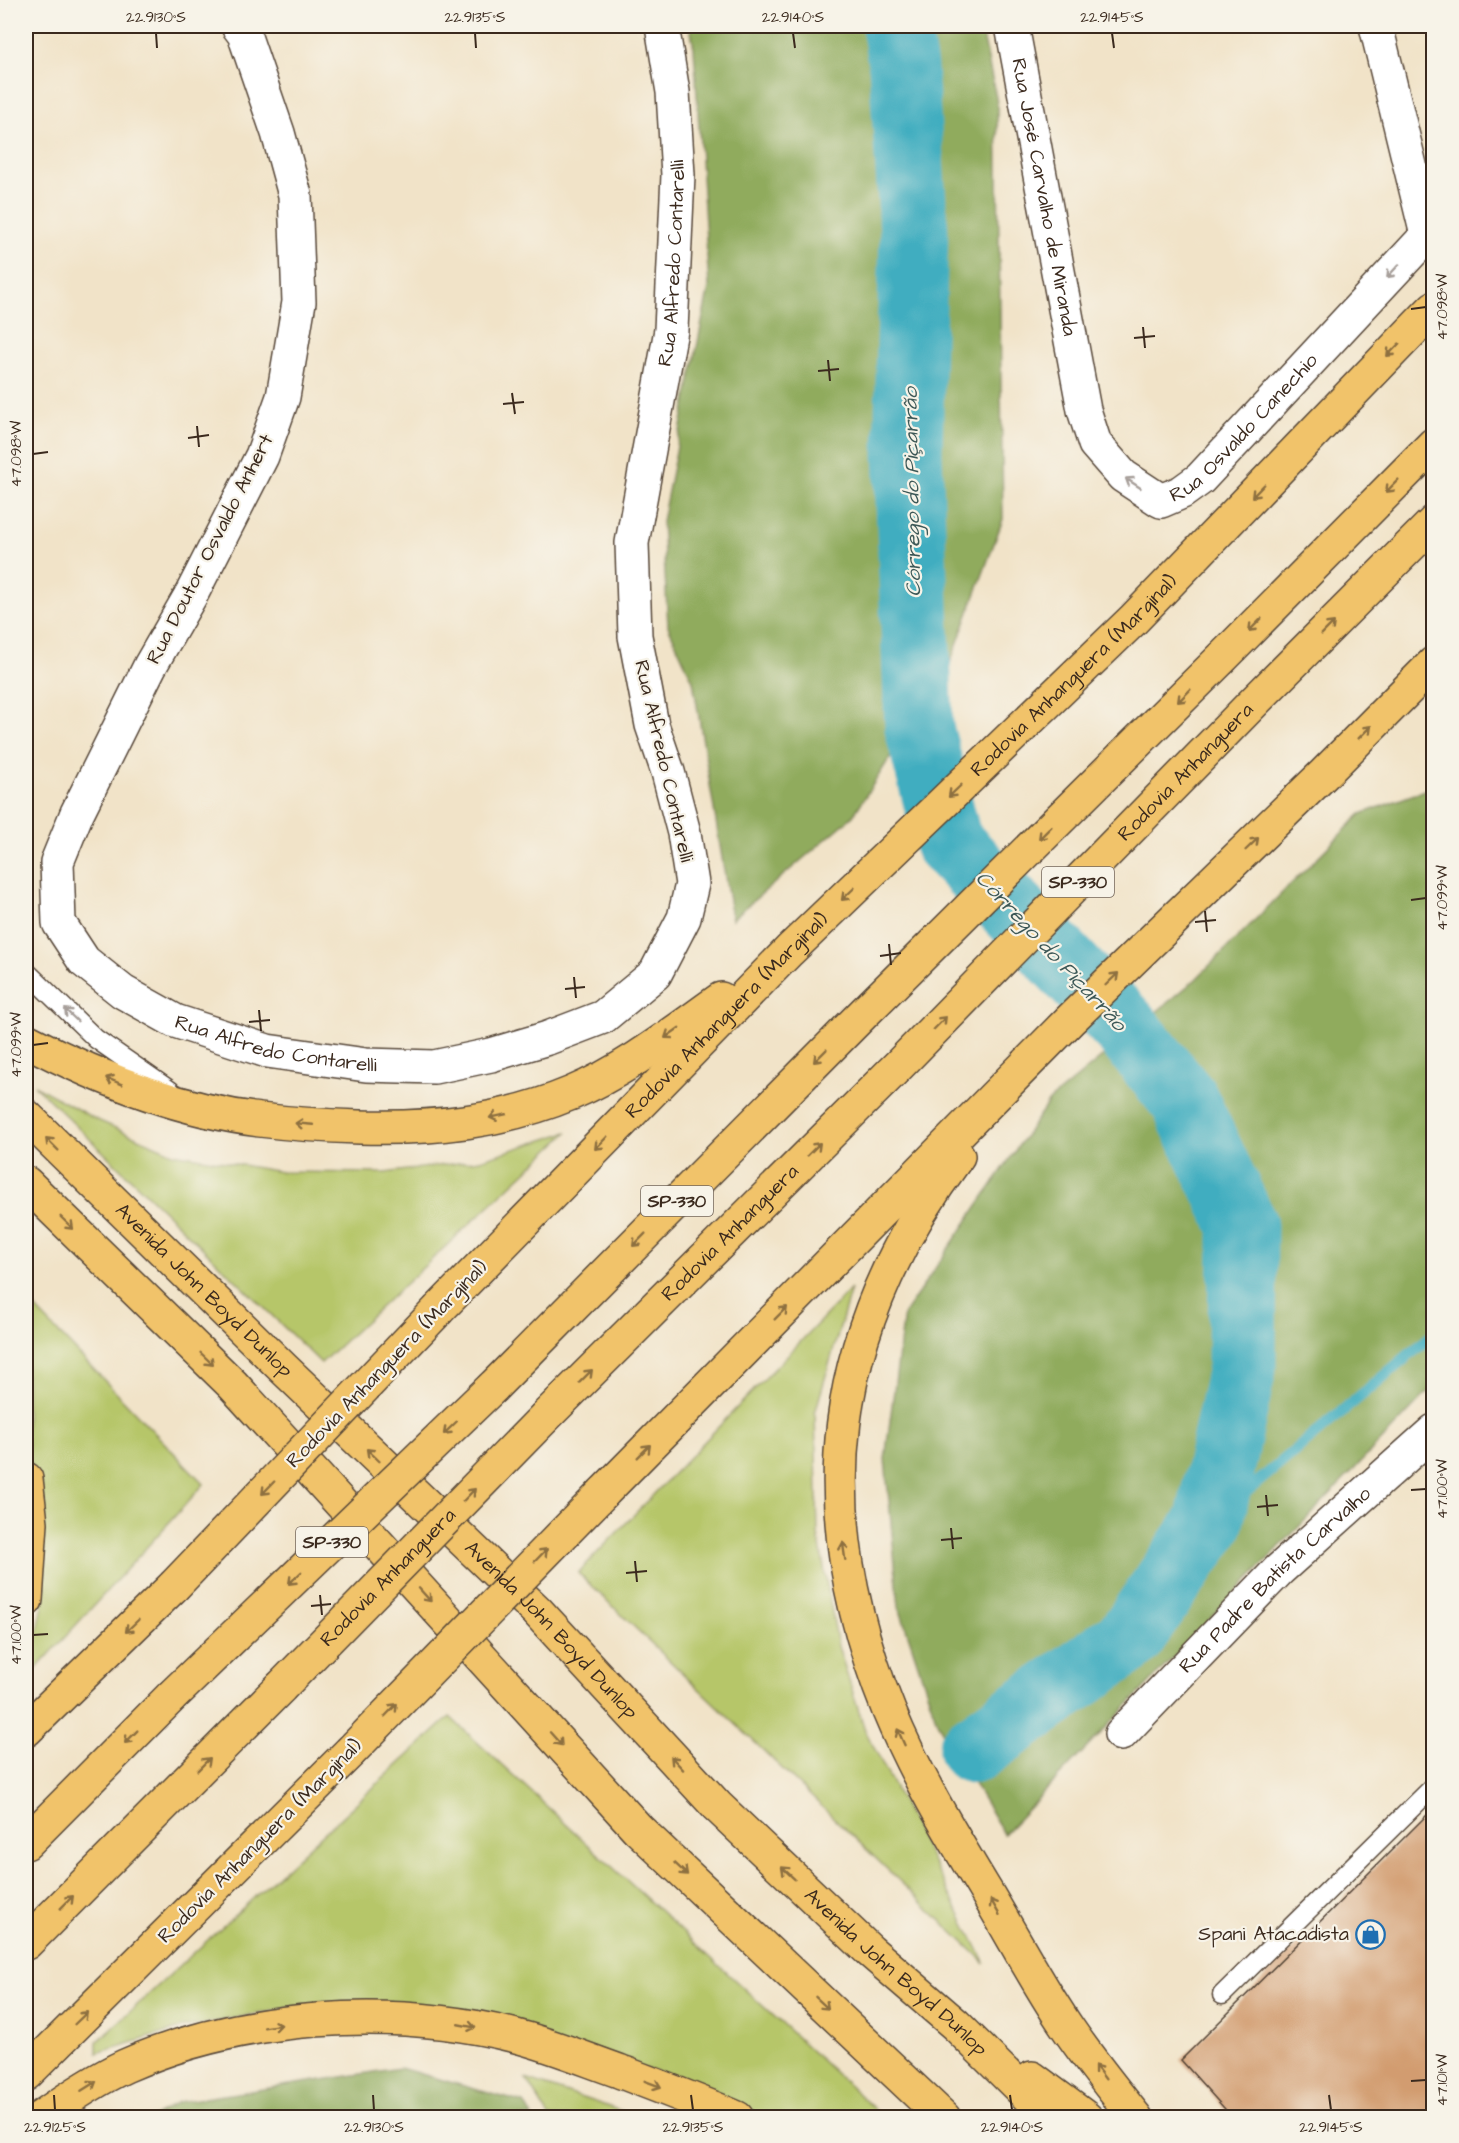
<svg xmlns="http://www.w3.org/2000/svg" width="1459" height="2143" font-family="'Architects Daughter',sans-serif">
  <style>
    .green { fill: #b6c669; stroke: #787844; stroke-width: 1.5 }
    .forest { fill: #90ab5d; stroke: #666a3e; stroke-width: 1.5 }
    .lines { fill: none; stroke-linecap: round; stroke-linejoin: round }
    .stream { stroke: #41adc0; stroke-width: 12 }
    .river { stroke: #41adc0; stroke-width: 69 }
    .building { fill: #d29c70 }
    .lane-casing { stroke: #564638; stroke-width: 21 }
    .street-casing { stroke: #564638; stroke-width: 36 }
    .primary-casing { stroke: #564638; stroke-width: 36 }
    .highway-casing { stroke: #564638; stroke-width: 36 }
    .lane { stroke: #fff; stroke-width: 18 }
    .street { stroke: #fff; stroke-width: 33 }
    .primary { stroke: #f1c36a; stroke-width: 33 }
    .highway { stroke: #f1c36a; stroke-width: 33 }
    .highway-bridge-casing { stroke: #564638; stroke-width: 36; stroke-linecap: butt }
    .highway-bridge { stroke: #f1c36a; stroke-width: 33 }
    .oneway { stroke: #a79f9a }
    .oneway2 { stroke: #8d6f40 }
    .ticks { fill: none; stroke: #3b2a1e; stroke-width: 2 }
    .labels { text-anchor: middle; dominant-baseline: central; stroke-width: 4.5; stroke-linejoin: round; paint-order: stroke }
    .shield { fill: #f7f3e8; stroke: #73665b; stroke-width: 1.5 }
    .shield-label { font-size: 18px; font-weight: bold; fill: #3b2a1e }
    .street-label { font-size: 20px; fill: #3b2a1e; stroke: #f7f3e8 }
    .poi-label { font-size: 20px; fill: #3b2a1e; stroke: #f7f3e8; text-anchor: end }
    .water-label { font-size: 21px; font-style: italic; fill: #3d5857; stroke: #f7f3e8 }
    .neatline { fill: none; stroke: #3b2a1e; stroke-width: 2 }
    .ticks-label { font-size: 15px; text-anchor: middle; fill: #3b2a1e }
  </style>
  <rect width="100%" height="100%" fill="#f7f3e8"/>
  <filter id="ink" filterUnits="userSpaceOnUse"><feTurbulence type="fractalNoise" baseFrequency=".0167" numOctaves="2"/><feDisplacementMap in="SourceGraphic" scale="12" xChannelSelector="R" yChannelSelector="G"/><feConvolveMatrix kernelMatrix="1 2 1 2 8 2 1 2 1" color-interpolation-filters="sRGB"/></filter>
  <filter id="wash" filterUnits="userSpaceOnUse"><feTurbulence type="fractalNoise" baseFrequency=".008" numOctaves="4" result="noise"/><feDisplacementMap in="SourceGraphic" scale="24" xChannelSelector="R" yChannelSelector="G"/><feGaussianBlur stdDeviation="1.35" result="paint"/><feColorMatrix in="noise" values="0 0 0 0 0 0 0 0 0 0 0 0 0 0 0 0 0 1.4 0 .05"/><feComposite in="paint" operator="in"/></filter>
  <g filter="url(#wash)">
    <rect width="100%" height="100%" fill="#f1e3c8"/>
    <g class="green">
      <path d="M 34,1085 L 95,1119 L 173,1153 L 281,1172 L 385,1173 L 480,1160 L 568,1132 L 321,1363 Z"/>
      <path d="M 851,1289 L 815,1413 L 818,1534 L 838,1646 L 865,1730 L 985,1963 L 578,1573 Z"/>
      <path d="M 26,1299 L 204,1484 L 28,1678 L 43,1606 L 36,1491 L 26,1437 Z"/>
      <path d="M 450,1717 L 883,2117 L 764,2117 L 656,2071 L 298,2006 L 178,2029 L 97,2053 L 97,2042 Z"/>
      <path d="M 526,2079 L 639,2117 L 549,2117 Z"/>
    </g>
    <g class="forest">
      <path d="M 690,26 L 981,26 L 997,102 L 1003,519 L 951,661 L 853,816 L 732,919 L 693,681 L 668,626 L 662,521 L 709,287 L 694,48 Z"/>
      <path d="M 1433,787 L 1433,1387 L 1004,1834 L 937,1722 L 899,1607 L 885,1459 L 904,1314 L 1049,1101 L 1196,979 L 1361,814 Z"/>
      <path d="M 400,2068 L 524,2103 L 532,2117 L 153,2117 L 178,2102 Z"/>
    </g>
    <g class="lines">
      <path class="stream" d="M 1209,1523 L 1434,1334"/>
      <path class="river" d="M 896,26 L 903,67 L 914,232 L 908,453 L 919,728 L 948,842 L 1123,1025 L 1184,1100 L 1243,1225 L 1242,1368 L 1209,1523 L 1129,1639 L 973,1749"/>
    </g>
    <g id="blocks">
      <path class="building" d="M 1434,1808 L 1434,2118 L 1233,2118 L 1181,2060 Z"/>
    </g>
  </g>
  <g filter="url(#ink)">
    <use href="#blocks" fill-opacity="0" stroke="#564638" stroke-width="1.5"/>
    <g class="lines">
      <defs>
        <g id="lane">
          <path d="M 26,971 L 96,1039 L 171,1091"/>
          <path d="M 1222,1995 L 1434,1786"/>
        </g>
        <g id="street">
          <path id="s1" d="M 238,26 L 244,34 L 278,133 L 295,195 L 299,302 L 283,397 L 262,456 L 192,593 L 150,666 L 77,813 L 57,862 L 59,923 L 84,961 L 123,992 L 175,1021 L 267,1051 L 366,1065 L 434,1067 L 491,1055 L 548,1038 L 603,1017 L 655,974 L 684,918 L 692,884 L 684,833 L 668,772 L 652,725 L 635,636 L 632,543 L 671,330 L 678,175 L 673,92 L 662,26"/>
          <path id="s2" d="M 1012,26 L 1084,410 L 1095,444 L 1123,476 L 1161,501 L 1182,492 L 1200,479 L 1434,228"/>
          <path d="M 1376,26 L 1427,235"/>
          <path id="s3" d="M 1121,1734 L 1279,1570 L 1434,1431"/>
        </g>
        <g id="primary">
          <path id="s4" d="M 26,1116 L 283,1368 L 537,1611 L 717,1806 L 870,1951 L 956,2025 L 1050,2118"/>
          <path d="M 26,1183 L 233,1385 L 638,1829 L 944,2118"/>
          <path d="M 1032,2078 L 1086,2118"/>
        </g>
        <g id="highway">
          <path d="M 26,1040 C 98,1078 178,1110 260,1120 C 293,1124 326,1126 359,1127 C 433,1129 503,1122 572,1093 C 626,1070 673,1033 721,999"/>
          <path d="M 958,1156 C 827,1332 807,1509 889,1711 C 915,1774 950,1832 985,1890 C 1012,1935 1036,1981 1065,2024 C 1087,2057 1111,2087 1136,2118"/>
          <path id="s5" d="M 439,1309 L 789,951 L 1133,620 L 1434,308"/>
          <path d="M 493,1387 L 862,1015 L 1225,655 L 1434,444"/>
          <path id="s6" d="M 545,1417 L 899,1065 L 1257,699 L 1434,522"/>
          <path d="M 26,1479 L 31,1523 L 26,1600"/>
          <path d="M 603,1493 L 1070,1020 L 1324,774 L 1434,663"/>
          <path d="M 26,1730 L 174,1586"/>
          <path d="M 26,1843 L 172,1696"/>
          <path d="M 26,1943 L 281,1687"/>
          <path d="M 26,2074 L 350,1752"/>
          <path d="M 40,2118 C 67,2099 95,2080 125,2066 C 243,2014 392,2005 516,2036 C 551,2045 585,2059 619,2071 C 658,2086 698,2101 737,2118"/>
        </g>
      </defs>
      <use href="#lane" class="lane-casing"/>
      <use href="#street" class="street-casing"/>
      <use href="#primary" class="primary-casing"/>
      <use href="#highway" class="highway-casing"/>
      <use href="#lane" class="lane"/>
      <use href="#street" class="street"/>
      <use href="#primary" class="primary"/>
      <use href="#highway" class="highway"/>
      <defs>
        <g id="highway-bridge">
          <path d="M 174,1586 L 439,1309"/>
          <path id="s7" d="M 281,1687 L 545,1417"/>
          <path d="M 172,1696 L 493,1387"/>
          <path d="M 350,1752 L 603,1493"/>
        </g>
      </defs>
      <use href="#highway-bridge" class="highway-bridge-casing"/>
      <use href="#highway-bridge" class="highway-bridge"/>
    </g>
    <defs><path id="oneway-shaft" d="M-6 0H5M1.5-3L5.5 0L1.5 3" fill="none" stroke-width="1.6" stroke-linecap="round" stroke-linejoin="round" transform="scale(1.5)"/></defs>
    <g class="oneway">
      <use href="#oneway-shaft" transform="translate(1393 271) rotate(133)"/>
      <use href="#oneway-shaft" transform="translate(1133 483) rotate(-147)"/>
      <use href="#oneway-shaft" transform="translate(71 1015) rotate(-136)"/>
    </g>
    <g class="oneway2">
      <use href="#oneway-shaft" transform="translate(1393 350) rotate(134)"/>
      <use href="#oneway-shaft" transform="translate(1392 486) rotate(135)"/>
      <use href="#oneway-shaft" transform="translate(1258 491) rotate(134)"/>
      <use href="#oneway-shaft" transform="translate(1255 625) rotate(135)"/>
      <use href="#oneway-shaft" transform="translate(1328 628) rotate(-45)"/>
      <use href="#oneway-shaft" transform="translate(1184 696) rotate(135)"/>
      <use href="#oneway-shaft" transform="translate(1365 732) rotate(-45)"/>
      <use href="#oneway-shaft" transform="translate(955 791) rotate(136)"/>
      <use href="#oneway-shaft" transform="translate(1045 833) rotate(135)"/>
      <use href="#oneway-shaft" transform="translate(1252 844) rotate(-44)"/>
      <use href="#oneway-shaft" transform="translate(848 894) rotate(136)"/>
      <use href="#oneway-shaft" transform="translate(1112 979) rotate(-44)"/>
      <use href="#oneway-shaft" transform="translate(940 1023) rotate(-46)"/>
      <use href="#oneway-shaft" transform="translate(672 1033) rotate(145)"/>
      <use href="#oneway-shaft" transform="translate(820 1056) rotate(135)"/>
      <use href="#oneway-shaft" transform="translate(114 1081) rotate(-157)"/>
      <use href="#oneway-shaft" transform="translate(498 1116) rotate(168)"/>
      <use href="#oneway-shaft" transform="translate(304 1124) rotate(-175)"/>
      <use href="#oneway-shaft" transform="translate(601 1143) rotate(134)"/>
      <use href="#oneway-shaft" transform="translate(52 1144) rotate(-135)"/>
      <use href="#oneway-shaft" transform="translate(814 1149) rotate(-45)"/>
      <use href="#oneway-shaft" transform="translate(67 1223) rotate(44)"/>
      <use href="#oneway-shaft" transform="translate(639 1240) rotate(135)"/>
      <use href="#oneway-shaft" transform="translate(781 1313) rotate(-45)"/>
      <use href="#oneway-shaft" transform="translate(207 1359) rotate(44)"/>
      <use href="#oneway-shaft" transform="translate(586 1376) rotate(-45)"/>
      <use href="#oneway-shaft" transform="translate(450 1428) rotate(136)"/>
      <use href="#oneway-shaft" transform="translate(644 1451) rotate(-45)"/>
      <use href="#oneway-shaft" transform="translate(373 1455) rotate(-136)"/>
      <use href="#oneway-shaft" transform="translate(268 1488) rotate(134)"/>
      <use href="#oneway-shaft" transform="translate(469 1495) rotate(-46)"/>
      <use href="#oneway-shaft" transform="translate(844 1551) rotate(-98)"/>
      <use href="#oneway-shaft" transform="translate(541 1555) rotate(-46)"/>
      <use href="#oneway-shaft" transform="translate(295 1578) rotate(136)"/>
      <use href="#oneway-shaft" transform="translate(425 1595) rotate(48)"/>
      <use href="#oneway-shaft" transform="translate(132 1626) rotate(136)"/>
      <use href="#oneway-shaft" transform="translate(391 1710) rotate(-46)"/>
      <use href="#oneway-shaft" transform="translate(131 1737) rotate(135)"/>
      <use href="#oneway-shaft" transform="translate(901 1737) rotate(-114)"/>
      <use href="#oneway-shaft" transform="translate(556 1739) rotate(48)"/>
      <use href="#oneway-shaft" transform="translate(677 1763) rotate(-133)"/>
      <use href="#oneway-shaft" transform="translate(204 1764) rotate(-45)"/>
      <use href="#oneway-shaft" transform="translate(681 1869) rotate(43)"/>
      <use href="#oneway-shaft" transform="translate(788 1873) rotate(-137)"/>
      <use href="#oneway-shaft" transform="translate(67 1902) rotate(-45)"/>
      <use href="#oneway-shaft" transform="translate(995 1907) rotate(-120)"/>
      <use href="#oneway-shaft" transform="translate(822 2003) rotate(43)"/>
      <use href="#oneway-shaft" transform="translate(81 2018) rotate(-44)"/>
      <use href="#oneway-shaft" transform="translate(273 2026) rotate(-9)"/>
      <use href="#oneway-shaft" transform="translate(467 2026) rotate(11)"/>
      <use href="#oneway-shaft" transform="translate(1100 2072) rotate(-127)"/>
      <use href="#oneway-shaft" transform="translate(653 2084) rotate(21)"/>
      <use href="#oneway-shaft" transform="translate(89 2086) rotate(-32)"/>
    </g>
  </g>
  <path class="ticks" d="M 156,33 L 157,48M 475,33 L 476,48M 793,33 L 795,48M 1112,33 L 1114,48M 1411,309 L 1426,307M 1143,327 L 1145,348M 1134,338 L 1155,336M 828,360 L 830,381M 818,371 L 839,369M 512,393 L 515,414M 503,404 L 524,402M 197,426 L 199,447M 188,438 L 209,435M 33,454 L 48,452M 1411,900 L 1426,898M 1205,911 L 1207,932M 1195,922 L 1216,920M 889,944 L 891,965M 880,956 L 901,953M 574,977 L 576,998M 565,989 L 585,987M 259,1010 L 261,1031M 249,1022 L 270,1020M 33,1045 L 48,1043M 1411,1490 L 1426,1489M 1266,1495 L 1268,1516M 1257,1507 L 1278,1505M 951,1528 L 953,1549M 941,1540 L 962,1538M 635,1561 L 637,1582M 626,1573 L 647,1571M 320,1595 L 322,1615M 311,1606 L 331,1604M 33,1635 L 48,1634M 1411,2081 L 1426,2080M 54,2095 L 55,2110M 373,2095 L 374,2110M 691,2095 L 693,2110M 1010,2095 L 1012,2110M 1329,2095 L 1331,2110"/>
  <defs>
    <symbol id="shop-ring" viewBox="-11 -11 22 22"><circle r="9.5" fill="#f7f3e8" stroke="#1f6fb2" stroke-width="1.5"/><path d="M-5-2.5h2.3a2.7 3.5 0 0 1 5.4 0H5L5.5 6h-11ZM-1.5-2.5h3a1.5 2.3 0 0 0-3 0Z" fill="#1f6fb2"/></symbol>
  </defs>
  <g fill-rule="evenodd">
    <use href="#shop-ring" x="1354" y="1918" width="33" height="33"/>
  </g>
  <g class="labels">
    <g class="shield">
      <rect x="1042" y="867" width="72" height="30" rx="4.5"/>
      <rect x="641" y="1186" width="72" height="30" rx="4.5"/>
      <rect x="296" y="1527" width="72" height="30" rx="4.5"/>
    </g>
    <g class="shield-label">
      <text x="1078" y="882">SP-330</text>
      <text x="677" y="1201">SP-330</text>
      <text x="332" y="1542">SP-330</text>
    </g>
    <g class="street-label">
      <text stroke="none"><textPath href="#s2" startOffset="174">Rua José Carvalho de Miranda</textPath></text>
      <text stroke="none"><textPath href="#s1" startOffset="2354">Rua Alfredo Contarelli</textPath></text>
      <text stroke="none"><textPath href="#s2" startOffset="626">Rua Osvaldo Canechio</textPath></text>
      <text transform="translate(210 549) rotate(-63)">Rua Doutor Osvaldo Anhert</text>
      <text stroke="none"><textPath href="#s5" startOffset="897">Rodovia Anhanguera (Marginal)</textPath></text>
      <text transform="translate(664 761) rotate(77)">Rua Alfredo Contarelli</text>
      <text stroke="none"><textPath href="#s6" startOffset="909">Rodovia Anhanguera</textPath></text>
      <text stroke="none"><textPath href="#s5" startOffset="411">Rodovia Anhanguera (Marginal)</textPath></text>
      <text stroke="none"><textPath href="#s1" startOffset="1220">Rua Alfredo Contarelli</textPath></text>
      <text stroke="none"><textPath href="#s6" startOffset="261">Rodovia Anhanguera</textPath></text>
      <text stroke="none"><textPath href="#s4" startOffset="249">Avenida John Boyd Dunlop</textPath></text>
      <text transform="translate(387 1364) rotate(-46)">Rodovia Anhanguera (Marginal)</text>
      <text stroke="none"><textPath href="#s7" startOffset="153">Rodovia Anhanguera</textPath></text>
      <text stroke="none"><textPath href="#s3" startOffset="218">Rua Padre Batista Carvalho</textPath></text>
      <text stroke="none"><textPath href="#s4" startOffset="735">Avenida John Boyd Dunlop</textPath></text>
      <text transform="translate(260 1841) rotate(-45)">Rodovia Anhanguera (Marginal)</text>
      <text stroke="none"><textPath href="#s4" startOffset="1221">Avenida John Boyd Dunlop</textPath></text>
    </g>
    <g class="poi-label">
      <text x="1349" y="1934">Spani Atacadista</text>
    </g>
    <g class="water-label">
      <text transform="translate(912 492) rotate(-91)">Córrego do Piçarrão</text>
      <text transform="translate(1051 951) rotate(47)">Córrego do Piçarrão</text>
    </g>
  </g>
  <rect width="1459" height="2143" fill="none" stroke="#f7f3e8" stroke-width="66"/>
  <rect x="33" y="33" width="1393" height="2077" class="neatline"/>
  <g class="ticks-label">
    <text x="156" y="22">22.9130°S</text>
    <text x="475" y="22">22.9135°S</text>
    <text x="793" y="22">22.9140°S</text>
    <text x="1112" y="22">22.9145°S</text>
    <text transform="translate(1442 307) rotate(-90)" y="5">47.098°W</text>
    <text transform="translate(16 454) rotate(-90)" y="5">47.098°W</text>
    <text transform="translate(1442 898) rotate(-90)" y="5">47.099°W</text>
    <text transform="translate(16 1045) rotate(-90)" y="5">47.099°W</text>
    <text transform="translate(1442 1489) rotate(-90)" y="5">47.100°W</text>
    <text transform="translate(16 1635) rotate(-90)" y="5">47.100°W</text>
    <text transform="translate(1442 2080) rotate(-90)" y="5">47.101°W</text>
    <text x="55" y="2132">22.9125°S</text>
    <text x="374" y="2132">22.9130°S</text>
    <text x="693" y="2132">22.9135°S</text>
    <text x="1012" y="2132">22.9140°S</text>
    <text x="1331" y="2132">22.9145°S</text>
  </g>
</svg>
